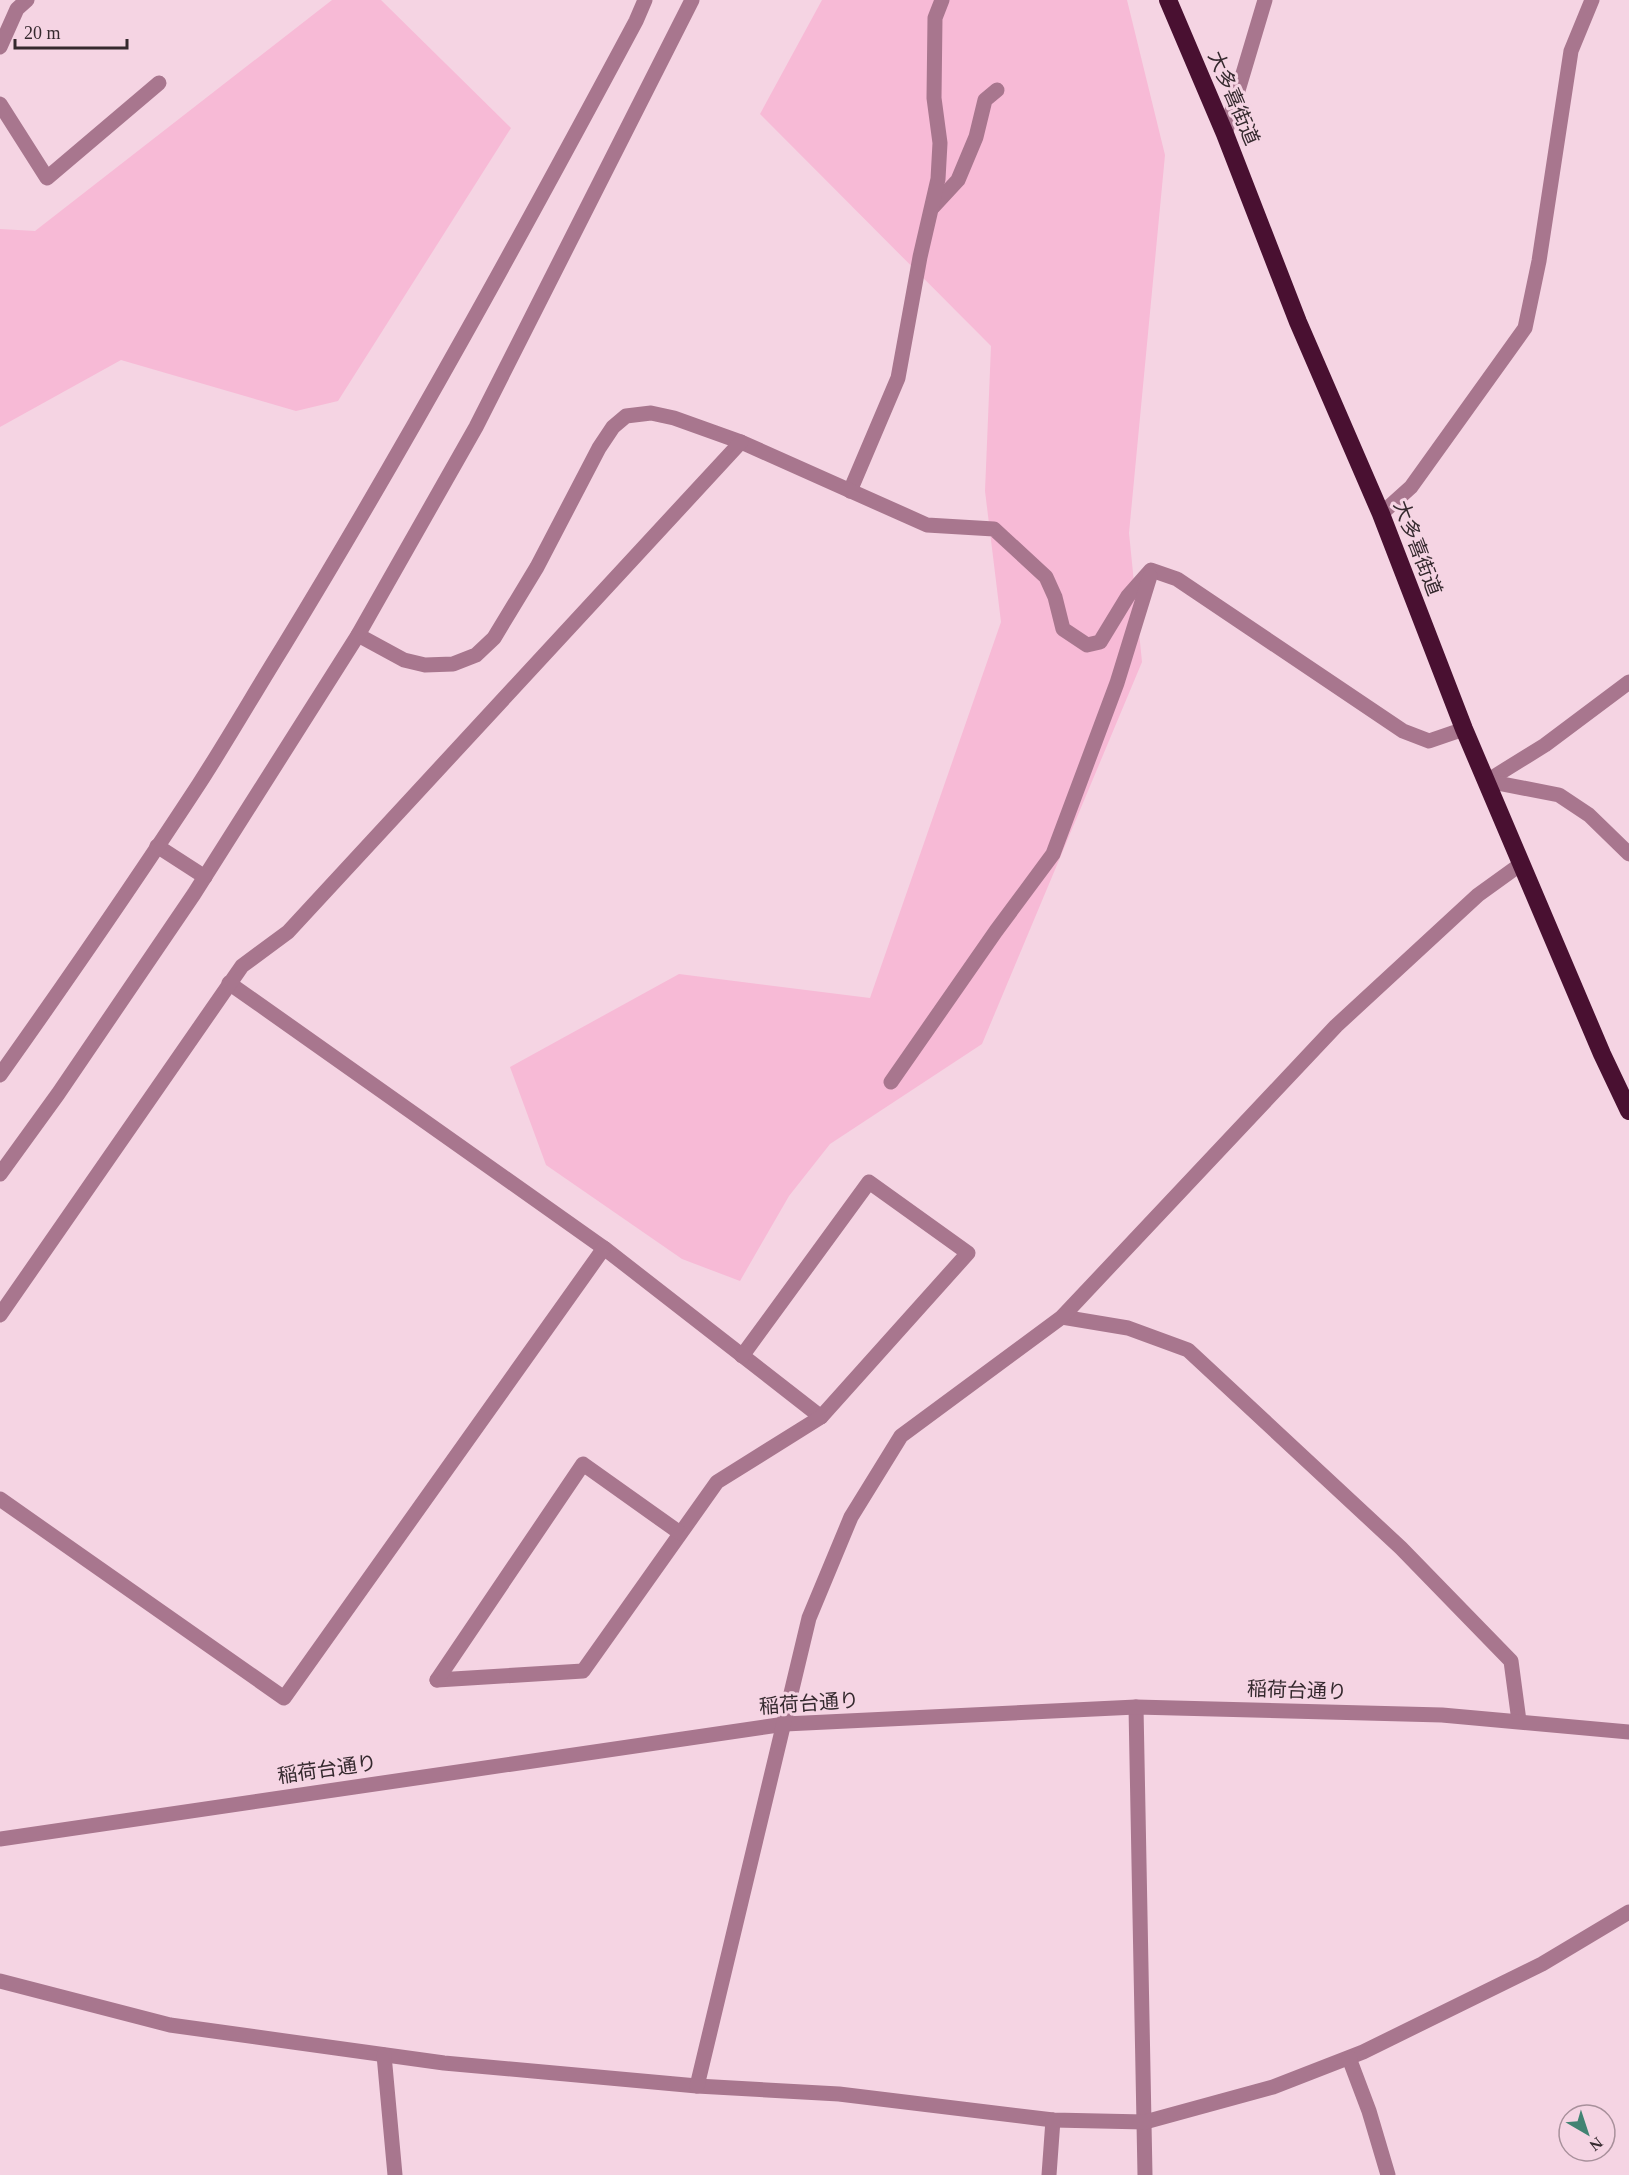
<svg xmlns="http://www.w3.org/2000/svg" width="1629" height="2175" font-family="'Times New Roman','Noto Sans JP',serif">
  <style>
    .green { fill: #f7bad6 }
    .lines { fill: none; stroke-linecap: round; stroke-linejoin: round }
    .minor { stroke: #a8768e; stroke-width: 15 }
    .highway { stroke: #491031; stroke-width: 18 }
    .labels { text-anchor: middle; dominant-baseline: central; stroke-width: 6; stroke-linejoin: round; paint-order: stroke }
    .street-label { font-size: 20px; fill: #35292e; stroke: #f5d4e3 }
  </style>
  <rect width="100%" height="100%" fill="#f5d4e3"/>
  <g class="green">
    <path d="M 332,0 L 381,0 L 511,128 L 338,401 L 296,411 L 121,360 L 0,427 L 0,229 L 35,231 Z"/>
    <path d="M 822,0 L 1127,0 L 1165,155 L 1129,533 L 1142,662 L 982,1044 L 830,1144 L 789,1196 L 740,1281 L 682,1259 L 546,1165 L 510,1067 L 679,974 L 870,998 L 1001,622 L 985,491 L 991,346 L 760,114 Z"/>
  </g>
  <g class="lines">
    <g class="minor">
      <path d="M 0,47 L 17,9 L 27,0"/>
      <path d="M 0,104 L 47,178 L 159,83"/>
      <path d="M 1225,134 L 1265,0"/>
      <path d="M 933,207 L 958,180 L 976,137 L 985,100 L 997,90"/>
      <path d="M 850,491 L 898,378 L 920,257 L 938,179 L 940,143 L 934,98 L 935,18 L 942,0"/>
      <path d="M 1381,514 L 1411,487 L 1525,328 L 1539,261 L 1571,51 L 1592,0"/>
      <path d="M 358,635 L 404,660 L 425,665 L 453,664 L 476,655 L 494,638 L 537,567 L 599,448 L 613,427 L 626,416 L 651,413 L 674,418 L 741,442 L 927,525 L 994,529 L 1046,577 L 1055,597 L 1063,629 L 1087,645 L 1100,642 L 1128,596 L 1151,570 L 1177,579 L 1403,731 L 1429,741 L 1464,729"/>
      <path d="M 1487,781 L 1545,745 L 1629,682"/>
      <path d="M 1487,781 L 1559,795 L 1589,815 L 1629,854"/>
      <path d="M 157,846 L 205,877"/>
      <path d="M 229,983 L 604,1248 L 821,1417"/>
      <path d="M 0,1075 C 68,979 135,882 199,784 C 228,739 255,692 283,647 C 408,442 523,232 636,21 L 645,0"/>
      <path d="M 891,1082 L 996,931 L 1053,854 L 1117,683 L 1150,576"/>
      <path d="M 0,1174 L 58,1094 L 194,894 L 358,635 L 476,427 L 692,0"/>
      <path d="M 0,1315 L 242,966 L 288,932 L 741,442"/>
      <path d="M 1062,1317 L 1128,1328 L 1188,1350 L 1401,1548 L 1511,1661 L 1519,1721"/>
      <path d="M 0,1499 L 284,1698 L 604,1248"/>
      <path d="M 437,1680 L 583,1671 L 717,1482 L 821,1417 L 968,1253 L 869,1182 L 742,1356"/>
      <path d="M 437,1680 L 583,1464 L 680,1533"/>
      <path d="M 1136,1707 L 1145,2175"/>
      <path d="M 0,1839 L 785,1724 L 1136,1707 L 1442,1715 L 1629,1732"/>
      <path d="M 0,1981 L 170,2025 L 444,2063 L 697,2086 L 839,2094 L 1053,2120 L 1145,2122 L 1273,2087 L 1363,2052 L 1542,1964 L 1629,1912"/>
      <path d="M 384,2055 L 395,2175"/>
      <path d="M 1349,2058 L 1369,2111 L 1388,2175"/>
      <path d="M 697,2086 L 809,1618 L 851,1517 L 901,1436 L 1062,1317 L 1336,1026 L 1478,895 L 1521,864"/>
      <path d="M 1049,2175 L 1053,2120"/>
    </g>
    <path class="highway" d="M 1168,0 L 1225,134 L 1298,322 L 1381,514 L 1464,729 L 1602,1054 L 1629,1111"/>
  </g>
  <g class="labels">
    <g class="street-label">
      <text transform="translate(1234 98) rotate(67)">大多喜街道</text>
      <text transform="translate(1418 548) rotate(69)">大多喜街道</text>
      <text transform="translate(1297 1690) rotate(2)">稲荷台通り</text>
      <text transform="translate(809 1703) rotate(-4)">稲荷台通り</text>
      <text transform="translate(327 1769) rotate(-8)">稲荷台通り</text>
    </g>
  </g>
  <g transform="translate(1587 2133) rotate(141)"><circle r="28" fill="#f5d4e3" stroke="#a8909b" stroke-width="1.5"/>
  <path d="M0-4.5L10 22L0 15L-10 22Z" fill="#428373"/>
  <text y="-9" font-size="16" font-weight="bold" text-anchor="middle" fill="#35292e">N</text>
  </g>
  <path d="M15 39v9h112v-9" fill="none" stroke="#35292e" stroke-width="3"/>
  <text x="24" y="39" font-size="18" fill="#35292e" stroke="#f5d4e3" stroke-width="4.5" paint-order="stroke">20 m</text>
</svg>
